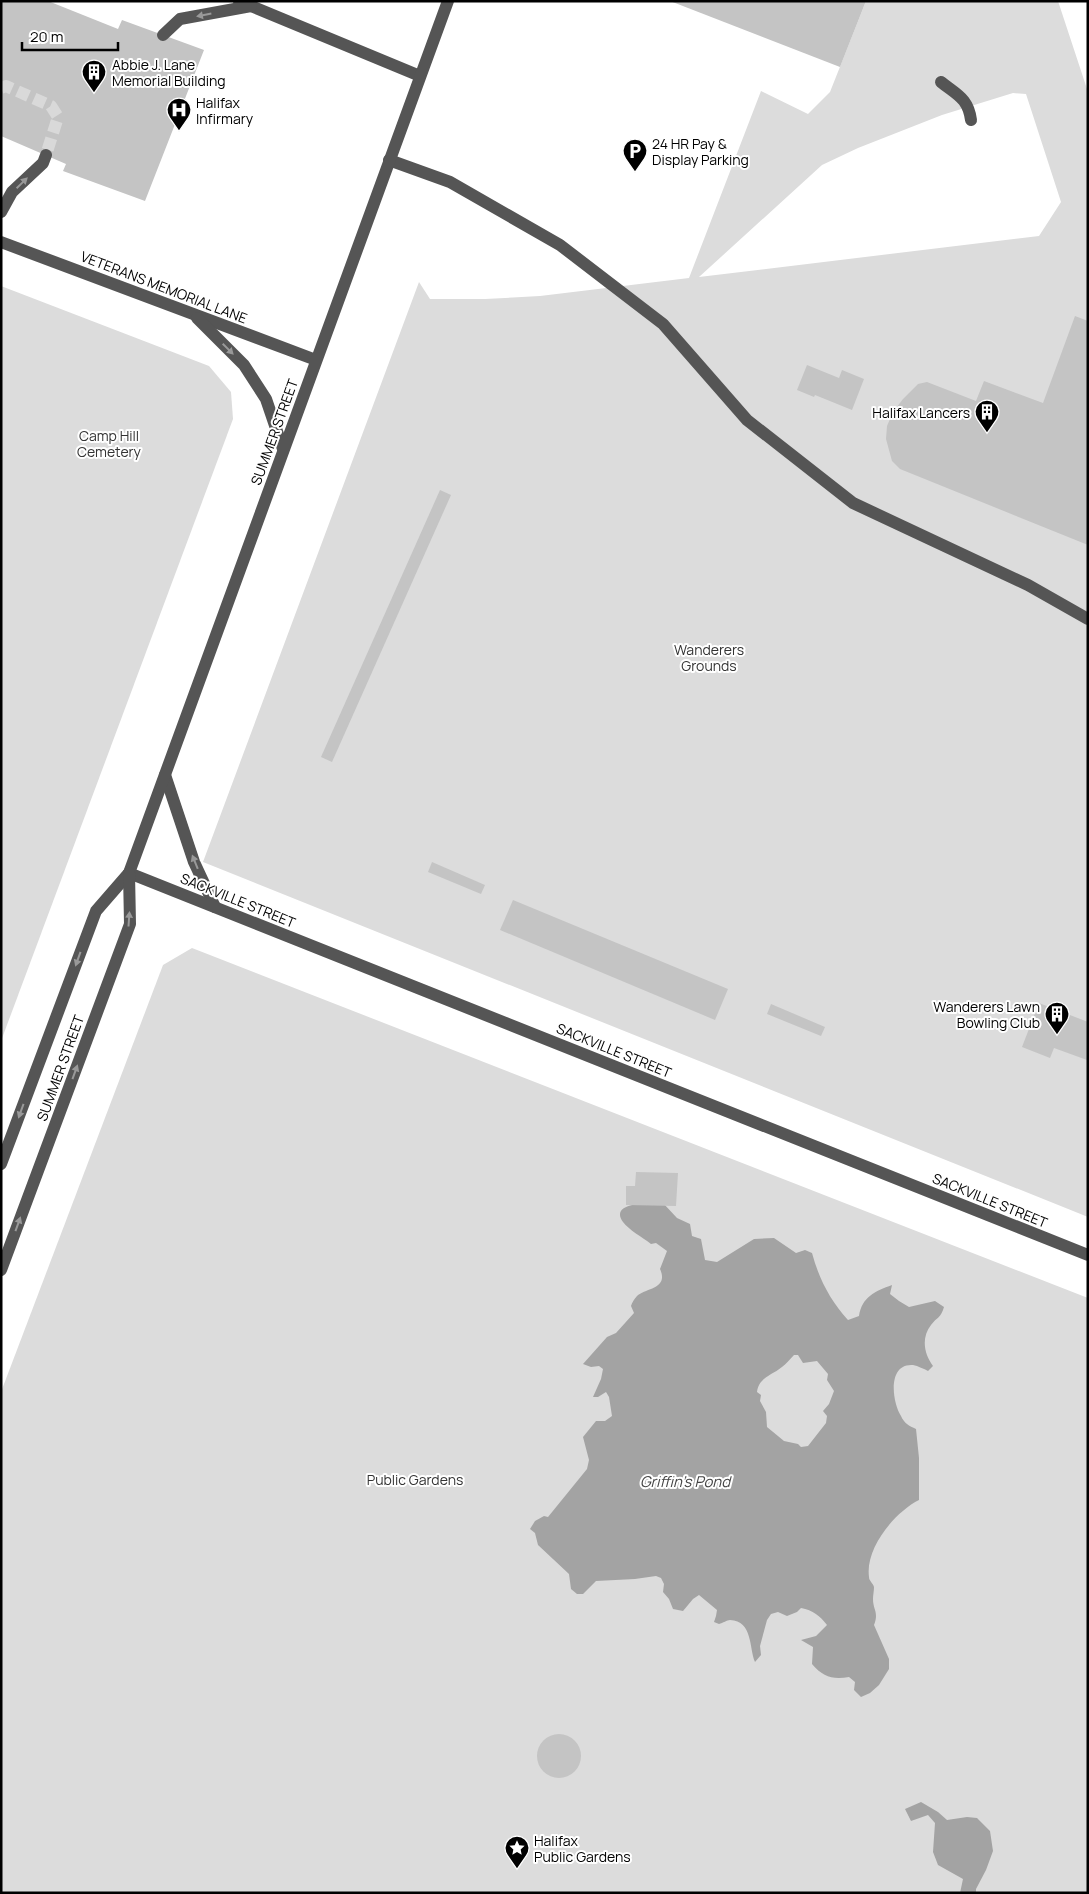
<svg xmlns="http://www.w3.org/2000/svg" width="1089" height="1894" font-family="Manrope,sans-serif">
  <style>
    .green { fill: #dcdcdc; fill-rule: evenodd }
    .water { fill: #a3a3a3; fill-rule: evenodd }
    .building { fill: #c4c4c4 }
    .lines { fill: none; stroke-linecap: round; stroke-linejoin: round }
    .minor-tunnel { stroke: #d9d9d9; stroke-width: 12; stroke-dasharray: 12 6; stroke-linecap: butt }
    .minor { stroke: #555; stroke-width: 12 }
    .oneway { fill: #999 }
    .labels { text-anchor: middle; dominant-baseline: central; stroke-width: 4; stroke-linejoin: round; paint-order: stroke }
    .poi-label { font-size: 14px; fill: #000; stroke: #fff; text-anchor: start }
    .street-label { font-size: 14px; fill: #000; stroke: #fff }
    .park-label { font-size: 14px; fill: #333; stroke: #fff }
    .water-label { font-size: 15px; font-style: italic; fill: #444; stroke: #fff }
  </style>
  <rect width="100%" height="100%" fill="#fff"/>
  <g class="green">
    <path d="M 866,1 L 1058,1 L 1088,92 L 1088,1217 L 203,862 L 419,282 L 430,299 L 485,299 L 540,296 L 689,278 L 761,91 L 808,114 L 830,92 ZM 1013,93 L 1026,94 L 1061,202 L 1039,236 L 699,277 L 822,165 L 858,148 L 942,115 Z"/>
    <path d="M 1,286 L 209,366 L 231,392 L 233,419 L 1,1041 Z"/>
    <path d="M 192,948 L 1088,1298 L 1088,1893 L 1,1893 L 1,1392 L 163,965 Z"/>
  </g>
  <g class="water">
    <path d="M 663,1203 L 677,1218 L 690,1224 L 692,1236 L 701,1239 L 705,1260 L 717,1262 L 754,1239 L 774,1238 L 796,1253 L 805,1250 L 812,1253 C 819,1279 830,1300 848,1320 L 859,1316 C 862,1297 875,1291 892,1285 L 890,1294 L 899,1301 L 909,1307 L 935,1301 L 944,1307 C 941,1318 937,1317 931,1325 C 921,1338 924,1354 933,1366 L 928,1371 C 924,1369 918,1366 913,1365 C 887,1363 892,1402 901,1416 C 904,1423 909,1426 916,1429 L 919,1458 L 919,1500 C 895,1512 865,1548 869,1577 C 869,1581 873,1583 874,1587 C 874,1591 873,1595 873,1599 C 873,1610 879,1612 874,1625 L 889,1659 L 889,1669 L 879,1685 L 870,1693 L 861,1697 L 854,1690 L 855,1682 L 849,1677 C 833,1680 823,1677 812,1664 L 813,1647 L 801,1640 L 816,1636 L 827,1625 C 820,1616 813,1610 801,1608 L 797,1612 L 787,1616 L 778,1612 L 771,1614 L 767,1620 L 760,1646 L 761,1655 L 755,1662 C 749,1648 753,1621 730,1620 C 727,1620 723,1623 719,1624 L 714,1622 L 716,1616 L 717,1610 L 699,1595 L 693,1599 L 683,1611 L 673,1609 L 669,1599 L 663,1592 L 664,1584 L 661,1578 L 656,1576 L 635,1579 L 596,1581 L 583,1594 L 577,1594 L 571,1589 L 569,1574 L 538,1545 L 535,1533 L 530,1529 L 535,1521 L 544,1516 L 548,1517 L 587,1469 L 589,1460 L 583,1437 L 596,1421 L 605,1421 L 612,1416 L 609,1397 L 606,1392 L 598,1397 L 593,1397 L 601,1379 L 603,1369 L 599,1366 L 591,1367 L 583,1364 L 607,1337 L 616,1333 L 634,1313 L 631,1306 C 632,1303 634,1299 637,1296 C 646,1288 669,1289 660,1269 L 667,1251 L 656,1243 L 651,1244 C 642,1237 629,1230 623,1222 C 608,1201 653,1203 663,1203 ZM 794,1355 L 798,1355 L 803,1363 L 817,1361 L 828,1374 L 827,1380 L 834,1391 L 829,1404 L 823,1411 L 827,1416 L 826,1423 L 808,1446 L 801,1447 L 798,1444 L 784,1441 L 767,1427 L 766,1412 L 760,1401 L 761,1395 L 757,1392 C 759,1377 771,1376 782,1367 C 786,1364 790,1359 794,1355 Z"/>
    <path d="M 921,1802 L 938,1812 L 947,1820 L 967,1817 L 977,1818 L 990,1831 L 993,1851 L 986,1870 L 976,1889 L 976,1893 L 960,1893 L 963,1879 L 938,1865 L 933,1852 L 935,1823 L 928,1815 L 911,1821 L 905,1809 Z"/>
  </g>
  <g class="building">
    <path d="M 1,1 L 48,1 L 118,29 L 122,20 L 204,50 L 145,201 L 63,171 L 66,164 L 1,136 Z"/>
    <path d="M 670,1 L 866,1 L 840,67 Z"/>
    <path d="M 1075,316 L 1088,321 L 1088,545 L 900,469 L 892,461 L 886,439 L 887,426 L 893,412 L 903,399 L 918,384 L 927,382 L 976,401 L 984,381 L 1043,403 Z"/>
    <path d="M 807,365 L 839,378 L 842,370 L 864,379 L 852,410 L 815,395 L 814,397 L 797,390 Z"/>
    <path d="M 440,490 L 451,495 L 332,762 L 321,757 Z"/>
    <path d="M 432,862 L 485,885 L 481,894 L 428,872 Z"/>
    <path d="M 513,900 L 728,989 L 715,1020 L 500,930 Z"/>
    <path d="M 1039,1003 L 1088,1022 L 1087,1060 L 1054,1048 L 1050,1058 L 1022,1047 Z"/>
    <path d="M 771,1004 L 825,1027 L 821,1036 L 767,1014 Z"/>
    <path d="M 636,1172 L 678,1173 L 676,1206 L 626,1205 L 626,1186 L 635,1186 Z"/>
    <circle cx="559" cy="1756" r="22"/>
  </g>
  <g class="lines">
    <path class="minor-tunnel" d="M 1,88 L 6,86 L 51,106 L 58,117 L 46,155"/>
    <g class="minor">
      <path d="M 239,1 L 420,76"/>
      <path d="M 163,35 L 180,19 L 251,6"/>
      <path d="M 941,82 C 957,95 968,98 971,120"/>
      <path d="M 389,160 L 450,182 L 560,245 L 663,324 L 747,420 L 853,503 L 1028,585 L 1088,619"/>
      <path d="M 1,212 L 12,192 L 43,163 L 46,155"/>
      <path d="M 1,242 L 316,360"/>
      <path d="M 197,318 L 244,365 L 266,399 L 283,449"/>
      <path d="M 165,775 L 194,862 L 215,907"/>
      <path d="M 129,873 L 1088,1255"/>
      <path d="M 1,1164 L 96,911 L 129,873 L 448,1"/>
      <path d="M 1,1270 L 130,924 L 129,873"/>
    </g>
  </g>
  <defs><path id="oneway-solid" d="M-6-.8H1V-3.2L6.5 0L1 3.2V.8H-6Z" transform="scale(1.25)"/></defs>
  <g class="oneway">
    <use href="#oneway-solid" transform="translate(204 15) rotate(169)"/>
    <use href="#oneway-solid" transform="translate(22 183) rotate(-44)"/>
    <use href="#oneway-solid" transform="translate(228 349) rotate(45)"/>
    <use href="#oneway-solid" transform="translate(195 862) rotate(-112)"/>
    <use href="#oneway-solid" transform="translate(129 919) rotate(-86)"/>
    <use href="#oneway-solid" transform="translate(78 959) rotate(110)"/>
    <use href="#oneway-solid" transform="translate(75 1072) rotate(-70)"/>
    <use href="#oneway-solid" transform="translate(21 1111) rotate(110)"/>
    <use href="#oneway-solid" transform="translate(18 1224) rotate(-70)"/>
  </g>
  <defs>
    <symbol id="building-pin" viewBox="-11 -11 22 30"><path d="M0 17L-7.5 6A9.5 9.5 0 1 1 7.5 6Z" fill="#000" stroke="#fff"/><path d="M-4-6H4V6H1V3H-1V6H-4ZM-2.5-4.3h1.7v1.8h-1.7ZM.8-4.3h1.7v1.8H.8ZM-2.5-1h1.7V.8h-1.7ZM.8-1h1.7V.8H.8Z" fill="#fff"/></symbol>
    <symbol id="hospital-pin" viewBox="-11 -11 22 30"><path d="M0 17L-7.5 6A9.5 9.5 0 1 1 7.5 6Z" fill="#000" stroke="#fff"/><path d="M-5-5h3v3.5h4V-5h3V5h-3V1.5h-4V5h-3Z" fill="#fff"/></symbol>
    <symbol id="parking-pin" viewBox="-11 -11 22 30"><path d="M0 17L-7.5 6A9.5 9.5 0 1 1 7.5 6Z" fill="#000" stroke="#fff"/><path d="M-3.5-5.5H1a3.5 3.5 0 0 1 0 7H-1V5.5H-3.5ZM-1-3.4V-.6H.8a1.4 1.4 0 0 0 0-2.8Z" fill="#fff"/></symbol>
    <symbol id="sight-pin" viewBox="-11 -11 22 30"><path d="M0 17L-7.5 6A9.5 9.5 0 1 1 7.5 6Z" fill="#000" stroke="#fff"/><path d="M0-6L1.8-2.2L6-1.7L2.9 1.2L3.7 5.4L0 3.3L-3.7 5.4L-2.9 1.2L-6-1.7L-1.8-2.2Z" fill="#fff"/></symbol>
  </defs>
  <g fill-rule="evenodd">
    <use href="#building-pin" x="80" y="58" width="28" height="38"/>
    <use href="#hospital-pin" x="165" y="96" width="28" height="38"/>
    <use href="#parking-pin" x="621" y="137" width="28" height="38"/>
    <use href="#building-pin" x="973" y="398" width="28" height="38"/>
    <use href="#building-pin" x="1043" y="1000" width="28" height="38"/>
    <use href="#sight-pin" x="503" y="1834" width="28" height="38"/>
  </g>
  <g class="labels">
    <g class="poi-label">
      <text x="112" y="64">Abbie J. Lane<tspan x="112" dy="16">Memorial Building</tspan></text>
      <text x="196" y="102">Halifax<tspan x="196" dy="16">Infirmary</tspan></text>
      <text x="652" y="143">24 HR Pay &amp;<tspan x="652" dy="16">Display Parking</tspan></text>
      <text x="970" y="412" text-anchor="end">Halifax Lancers</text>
      <text x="1040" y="1006" text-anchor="end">Wanderers Lawn<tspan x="1040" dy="16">Bowling Club</tspan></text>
      <text x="534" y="1840">Halifax<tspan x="534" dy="16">Public Gardens</tspan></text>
    </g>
    <g class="street-label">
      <text transform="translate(164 287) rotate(21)">VETERANS MEMORIAL LANE</text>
      <text transform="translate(274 432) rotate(-70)">SUMMER STREET</text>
      <text transform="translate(238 900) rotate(22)">SACKVILLE STREET</text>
      <text transform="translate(614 1050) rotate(22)">SACKVILLE STREET</text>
      <text transform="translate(60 1068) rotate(-70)">SUMMER STREET</text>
      <text transform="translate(990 1200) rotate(22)">SACKVILLE STREET</text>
    </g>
    <g class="park-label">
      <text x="109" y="435">Camp Hill<tspan x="109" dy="16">Cemetery</tspan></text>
      <text x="709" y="649">Wanderers<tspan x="709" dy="16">Grounds</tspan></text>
      <text x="415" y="1479">Public Gardens</text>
    </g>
    <g class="water-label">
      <text x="685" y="1481">Griffin's Pond</text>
    </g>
  </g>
  <rect width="1089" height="1894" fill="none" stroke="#000000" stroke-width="5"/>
  <path d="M22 42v8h96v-8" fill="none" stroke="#000000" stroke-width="2.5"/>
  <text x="30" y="42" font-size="15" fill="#000000" stroke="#ffffff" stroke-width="4" paint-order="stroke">20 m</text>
</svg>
